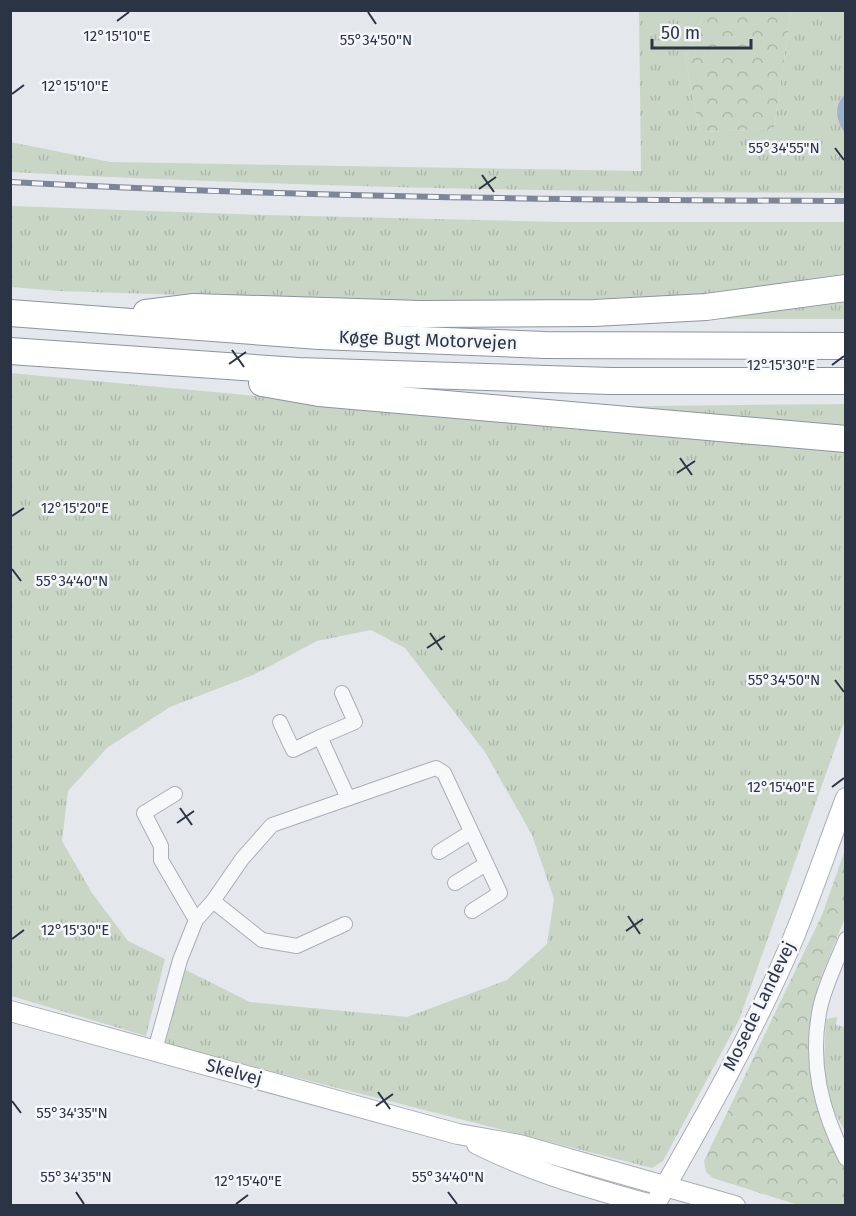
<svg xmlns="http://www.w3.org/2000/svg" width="856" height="1216" font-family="'Fira Sans',sans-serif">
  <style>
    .grass { fill: url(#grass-tufts) }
    .forest { fill: url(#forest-crowns) }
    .water { fill: #9fb4cc }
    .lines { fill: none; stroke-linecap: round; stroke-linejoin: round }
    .street-casing { stroke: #a9aeb7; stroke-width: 16 }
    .secondary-casing { stroke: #a9aeb7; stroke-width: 22 }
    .highway-casing { stroke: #8b94a3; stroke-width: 28 }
    .street { stroke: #f7f8fa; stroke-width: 14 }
    .secondary { stroke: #fff; stroke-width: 20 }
    .highway { stroke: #fff; stroke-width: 26 }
    .rail-casing { stroke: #7d8696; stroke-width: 6 }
    .rail { stroke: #f4f6f9; stroke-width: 4; stroke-dasharray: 11; stroke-linecap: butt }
    .ticks { fill: none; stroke: #2b3445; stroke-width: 2 }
    .labels { text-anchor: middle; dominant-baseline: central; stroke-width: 5; stroke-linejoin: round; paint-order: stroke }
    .street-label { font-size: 18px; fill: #2b3445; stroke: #f4f6f9 }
    .ticks-label { font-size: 15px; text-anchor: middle; fill: #2b3445; stroke: #f4f6f9; stroke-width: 5; stroke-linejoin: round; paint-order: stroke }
  </style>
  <defs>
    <pattern id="grass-tufts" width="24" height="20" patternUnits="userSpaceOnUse" patternTransform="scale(1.5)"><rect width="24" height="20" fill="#c9d6c5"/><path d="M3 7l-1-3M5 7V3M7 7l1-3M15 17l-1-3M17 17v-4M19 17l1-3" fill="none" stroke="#adb8ab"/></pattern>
    <pattern id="forest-crowns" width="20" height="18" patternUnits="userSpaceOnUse" patternTransform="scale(1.5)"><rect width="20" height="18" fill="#c9d6c5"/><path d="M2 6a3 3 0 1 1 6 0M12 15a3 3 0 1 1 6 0" fill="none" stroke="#adb8ab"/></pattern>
  </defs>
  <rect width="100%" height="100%" fill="#e4e7ec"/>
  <g class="grass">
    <path d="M 639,11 L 705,11 L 685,59 L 700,132 L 774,129 L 791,11 L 845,11 L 845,193 C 567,192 288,187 11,172 L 10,142 L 110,162 L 641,171 Z"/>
    <path d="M 11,206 L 265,215 L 560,222 L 845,222 L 845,277 L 722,294 L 462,304 L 59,291 L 11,287 Z"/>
    <path d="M 845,294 L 845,319 L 606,319 Z"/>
    <path d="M 10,373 L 845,451 L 845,720 L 739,1020 L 663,1161 L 652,1168 L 165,1044 L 184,969 L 250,1002 L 407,1017 L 507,980 L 547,944 L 554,899 L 532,835 L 485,752 L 405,648 L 371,630 L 317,641 L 253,675 L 170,707 L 107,748 L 68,791 L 62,841 L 92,893 L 128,941 L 165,959 L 146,1036 L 11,996 Z"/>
    <path d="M 845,404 L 845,432 L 559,407 Z"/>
    <path d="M 837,1017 L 836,1025 L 845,1027 L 845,1131 L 830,1105 L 823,1080 L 826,1019 Z"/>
  </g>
  <g class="forest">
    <path d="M 705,11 L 791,11 L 774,129 L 700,132 L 685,59 Z"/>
    <path d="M 845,850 L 845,918 L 818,985 L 809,1057 L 814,1097 L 825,1129 L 845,1170 L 845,1205 L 798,1205 L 713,1178 L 706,1172 L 704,1161 L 822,915 Z"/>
  </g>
  <path class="water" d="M 845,94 L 845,133 C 836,120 833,107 845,94 Z"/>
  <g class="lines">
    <defs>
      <g id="street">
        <path d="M 342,693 L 355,722 L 320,737 L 348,798"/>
        <path d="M 280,722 L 293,750 L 320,737"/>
        <path d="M 175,794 L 144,813 L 161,846 L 161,860 L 196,920"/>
        <path d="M 439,852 L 471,832"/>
        <path d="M 455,883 L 486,864"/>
        <path d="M 213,901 L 262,940 L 297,946 L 345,924"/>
        <path d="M 846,939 C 837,961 825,985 820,1008 C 809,1062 821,1111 846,1159"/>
        <path d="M 155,1050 L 180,960 L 196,920 L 213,901 L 242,859 L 272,825 L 436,768 L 444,773 L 500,893 L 472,911"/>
      </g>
      <g id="secondary">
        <path d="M 10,1011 L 458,1134 L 520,1145 L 735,1206"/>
        <path d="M 477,1144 C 535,1173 593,1189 655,1206"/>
        <path d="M 654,1206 C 704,1119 754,1031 793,939 C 812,893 828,845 846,798"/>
      </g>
      <g id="highway">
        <path d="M 10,313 L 319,336 L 545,345 L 846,346"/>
        <path d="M 146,313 L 194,307 L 420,314 L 594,313 L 706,307 L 846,288"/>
        <path d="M 10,351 L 298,371 L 611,381 L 846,381"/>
        <path d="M 262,383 L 319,393 L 846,439"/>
      </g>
    </defs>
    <use href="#street" class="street-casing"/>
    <use href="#secondary" class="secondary-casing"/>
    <use href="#highway" class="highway-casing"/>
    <use href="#street" class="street"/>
    <use href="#secondary" class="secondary"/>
    <use href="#highway" class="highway"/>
    <defs>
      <path id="rail" d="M 10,182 C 289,197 567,200 846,201"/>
    </defs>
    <use href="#rail" class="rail-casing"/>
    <use href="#rail" class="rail"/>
  </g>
  <path class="ticks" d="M 368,12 L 376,24M 117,21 L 129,12M 12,94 L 24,85M 835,148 L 844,160M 482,175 L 494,192M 479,189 L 496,177M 232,350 L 244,367M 229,364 L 246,352M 832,365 L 844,356M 680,458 L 692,475M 677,473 L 695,461M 12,516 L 24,508M 12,569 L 21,581M 430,633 L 442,650M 427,648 L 445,636M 835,680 L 844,692M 832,787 L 844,778M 180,808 L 192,825M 177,823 L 194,811M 628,916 L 640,934M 626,931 L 643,919M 12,939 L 24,930M 378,1092 L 390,1109M 12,1101 L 21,1113M 376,1106 L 393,1094M 76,1192 L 84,1204M 448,1192 L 457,1204M 236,1204 L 248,1195"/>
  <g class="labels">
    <g class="street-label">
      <text transform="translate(428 340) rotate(2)">Køge Bugt Motorvejen</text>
      <text transform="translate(759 1006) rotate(-64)">Mosede Landevej</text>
      <text transform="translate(234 1072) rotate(15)">Skelvej</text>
    </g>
  </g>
  <g class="ticks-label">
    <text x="117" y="41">12°15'10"E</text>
    <text x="376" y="45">55°34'50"N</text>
    <text x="75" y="91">12°15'10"E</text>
    <text x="784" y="153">55°34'55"N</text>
    <text x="781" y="370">12°15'30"E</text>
    <text x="75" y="513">12°15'20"E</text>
    <text x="72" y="586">55°34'40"N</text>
    <text x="784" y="685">55°34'50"N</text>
    <text x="781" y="792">12°15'40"E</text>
    <text x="75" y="935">12°15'30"E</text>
    <text x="72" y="1118">55°34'35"N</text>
    <text x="76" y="1182">55°34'35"N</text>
    <text x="448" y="1182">55°34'40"N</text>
    <text x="248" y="1186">12°15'40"E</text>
  </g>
  <rect width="856" height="1216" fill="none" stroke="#2b3445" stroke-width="24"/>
  <path d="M652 39v9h99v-9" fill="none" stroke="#2b3445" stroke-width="3"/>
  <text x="661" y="39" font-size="18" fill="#2b3445" stroke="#f4f6f9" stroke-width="4.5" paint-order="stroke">50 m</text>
</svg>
